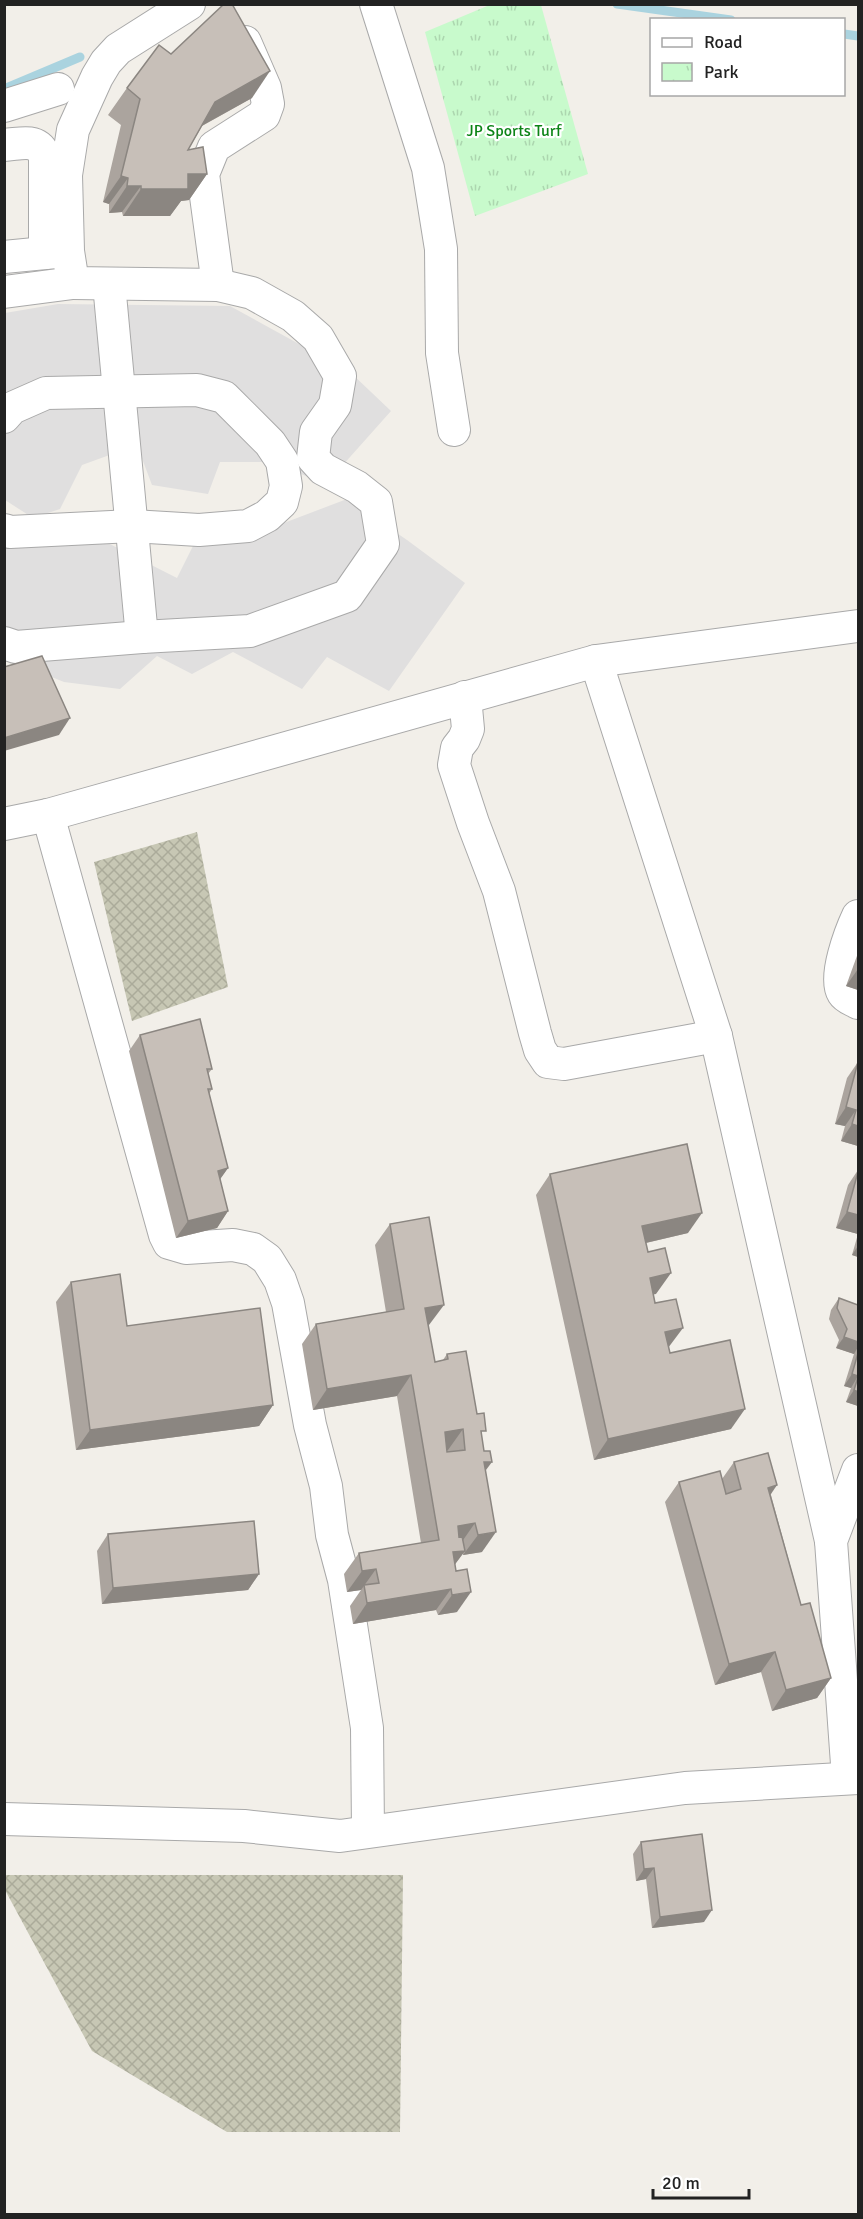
<svg xmlns="http://www.w3.org/2000/svg" width="863" height="2219" font-family="Signika,sans-serif">
  <style>
    .residential { fill: #e0dfdf }
    .construction { fill: url(#construction-cross-hatch) }
    .park { fill: url(#park-tufts) }
    .lines { fill: none; stroke-linecap: round; stroke-linejoin: round }
    .stream { stroke: #aad3df; stroke-width: 9 }
    .minor-casing { stroke: #a9a9a9; stroke-width: 34 }
    .minor { stroke: #fff; stroke-width: 32 }
    .wall { fill: #aba49e }
    .shaded-wall { fill: #8b8681 }
    .building { fill: #c7bfb8; stroke: #8b8681; stroke-width: 1.5; fill-rule: evenodd }
    .labels { text-anchor: middle; dominant-baseline: central; stroke-width: 4.5; stroke-linejoin: round; paint-order: stroke }
    .park-label { font-size: 16px; fill: #0c8416; stroke: #fff }
  </style>
  <defs>
    <pattern id="construction-cross-hatch" width="8" height="8" patternUnits="userSpaceOnUse" patternTransform="scale(1.5)"><rect width="8" height="8" fill="#c7c7b4"/><path d="M0 0l8 8M0 8l8-8" fill="none" stroke="#abab9a"/></pattern>
    <pattern id="park-tufts" width="24" height="20" patternUnits="userSpaceOnUse" patternTransform="scale(1.5)"><rect width="24" height="20" fill="#c8facc"/><path d="M3 7l-1-3M5 7V3M7 7l1-3M15 17l-1-3M17 17v-4M19 17l1-3" fill="none" stroke="#acd6af"/></pattern>
  </defs>
  <rect width="100%" height="100%" fill="#f2efe9"/>
  <g class="residential">
    <path d="M 58,304 L 230,306 L 350,372 L 391,411 L 326,484 L 271,462 L 220,462 L 208,494 L 152,485 L 137,445 L 82,465 L 60,509 L 33,518 L 5,500 L 5,313 Z"/>
    <path d="M 347,499 L 407,540 L 465,583 L 389,691 L 327,657 L 302,689 L 233,652 L 192,674 L 157,656 L 120,689 L 64,682 L 5,658 L 5,547 L 88,533 L 177,578 L 194,544 L 276,526 Z"/>
  </g>
  <g class="construction">
    <path d="M 197,832 L 228,987 L 132,1021 L 94,862 Z"/>
    <path d="M 5,1875 L 403,1875 L 400,2132 L 227,2132 L 92,2051 L 5,1890 Z"/>
  </g>
  <path class="park" d="M 492,4 L 541,5 L 588,174 L 475,216 L 425,32 Z"/>
  <g class="lines">
    <g class="stream">
      <path d="M 617,4 L 731,20"/>
      <path d="M 844,34 L 858,36"/>
      <path d="M 4,89 L 80,57"/>
    </g>
    <defs>
      <g id="minor">
        <path d="M 376,4 L 428,168 L 441,249 L 442,353 L 454,430"/>
        <path d="M 4,106 L 58,89"/>
        <path d="M 4,145 C 22,144 38,137 45,157 L 45,253"/>
        <path d="M 4,257 L 66,251"/>
        <path d="M 109,284 L 142,637"/>
        <path d="M 218,285 L 203,174 L 214,147 L 264,115 L 268,104 L 265,88 L 245,42"/>
        <path d="M 4,292 L 73,283"/>
        <path d="M 4,417 L 12,408 L 46,393 L 197,390 L 224,397 L 270,443 L 282,461 L 286,486 L 282,502 L 267,516 L 248,526 L 199,530 L 132,526 L 10,532 L 4,530"/>
        <path d="M 4,643 L 16,647 L 142,637 L 250,631 L 347,596 L 383,544 L 376,502 L 357,487 L 323,469 L 313,458 L 316,432 L 335,405 L 340,376 L 318,338 L 293,316 L 252,293 L 218,285 L 73,283 L 68,251 L 66,175 L 73,130 L 97,77 L 106,62 L 118,49 L 189,4"/>
        <path d="M 465,697 L 468,729 L 464,739 L 457,748 L 454,765 L 473,823 L 499,891 L 535,1033 L 540,1050 L 548,1062 L 564,1064 L 716,1036"/>
        <path d="M 48,815 L 165,1235 L 169,1243 L 186,1248 L 233,1245 L 253,1249 L 267,1259 L 280,1280 L 288,1303 L 310,1425 L 326,1486 L 332,1535 L 344,1580 L 367,1728 L 368,1831"/>
        <path d="M 4,824 L 48,815 L 596,661"/>
        <path d="M 858,916 C 851,931 833,977 843,993 C 846,998 853,1000 858,1003"/>
        <path d="M 831,1541 L 716,1036 L 596,661 L 858,626"/>
        <path d="M 848,1778 L 831,1541 L 858,1470"/>
        <path d="M 4,1819 L 244,1826 L 340,1836 L 685,1788 L 858,1778"/>
      </g>
    </defs>
    <use href="#minor" class="minor-casing"/>
    <use href="#minor" class="minor"/>
  </g>
  <g class="wall">
    <path d="M 171,54 L 252,98 L 202,126 L 188,150 L 207,174 L 189,200 L 181,201 L 170,216 L 123,216 L 122,212 L 109,213 L 109,204 L 103,202 L 121,125 L 108,115 L 127,88 Z"/>
    <path d="M 858,953 L 858,990 L 846,986 Z"/>
    <path d="M 140,1035 L 212,1069 L 208,1074 L 212,1089 L 209,1094 L 228,1168 L 220,1179 L 228,1211 L 217,1228 L 176,1238 L 129,1051 Z"/>
    <path d="M 858,1062 L 858,1146 L 841,1141 L 845,1126 L 835,1124 L 847,1078 Z"/>
    <path d="M 858,1170 L 858,1257 L 852,1255 L 858,1234 L 836,1228 L 848,1185 Z"/>
    <path d="M 550,1174 L 688,1233 L 646,1243 L 656,1294 L 653,1294 L 670,1353 L 731,1429 L 594,1460 L 536,1195 Z"/>
    <path d="M 390,1224 L 429,1325 L 428,1326 L 435,1362 L 443,1360 L 447,1354 L 477,1414 L 482,1437 L 486,1470 L 482,1552 L 463,1555 L 463,1553 L 455,1564 L 457,1612 L 438,1615 L 436,1610 L 353,1624 L 350,1606 L 361,1590 L 347,1592 L 344,1574 L 359,1553 L 421,1543 L 397,1396 L 313,1410 L 302,1344 L 316,1324 L 386,1312 L 375,1245 Z"/>
    <path d="M 71,1282 L 127,1326 L 273,1405 L 259,1426 L 76,1450 L 56,1302 Z"/>
    <path d="M 839,1298 L 858,1305 L 858,1406 L 846,1402 L 851,1388 L 844,1386 L 854,1354 L 836,1348 L 839,1340 L 829,1319 L 831,1310 Z"/>
    <path d="M 734,1462 L 771,1495 L 801,1605 L 831,1678 L 817,1698 L 772,1711 L 761,1672 L 715,1685 L 665,1502 L 679,1482 L 722,1479 Z"/>
    <path d="M 108,1534 L 259,1574 L 248,1590 L 102,1604 L 97,1551 Z"/>
    <path d="M 641,1842 L 704,1922 L 652,1928 L 646,1879 L 636,1881 L 633,1854 Z"/>
  </g>
  <g class="shaded-wall">
    <path d="M 270,71 L 252,98 L 196,129 L 215,102 Z"/>
    <path d="M 188,174 L 207,174 L 189,200 L 181,201 L 170,216 L 123,216 L 141,189 Z"/>
    <path d="M 121,176 L 128,178 L 109,204 L 103,202 Z"/>
    <path d="M 127,186 L 141,186 L 122,212 L 109,213 Z"/>
    <path d="M 70,718 L 59,735 L 4,751 L 4,738 Z"/>
    <path d="M 858,969 L 858,990 L 846,986 Z"/>
    <path d="M 846,1107 L 856,1110 L 845,1126 L 835,1124 Z"/>
    <path d="M 852,1124 L 858,1126 L 858,1146 L 841,1141 Z"/>
    <path d="M 228,1168 L 216,1185 L 218,1171 Z"/>
    <path d="M 228,1211 L 217,1228 L 176,1238 L 188,1221 Z"/>
    <path d="M 847,1212 L 858,1215 L 858,1234 L 836,1228 Z"/>
    <path d="M 702,1213 L 688,1233 L 628,1247 L 642,1226 Z"/>
    <path d="M 858,1246 L 858,1257 L 852,1255 Z"/>
    <path d="M 671,1273 L 656,1294 L 635,1298 L 650,1278 Z"/>
    <path d="M 444,1305 L 429,1325 L 411,1329 L 425,1308 Z"/>
    <path d="M 683,1328 L 668,1348 L 665,1332 Z"/>
    <path d="M 844,1337 L 858,1342 L 858,1347 L 854,1354 L 836,1348 Z"/>
    <path d="M 852,1374 L 858,1376 L 851,1388 L 844,1386 Z"/>
    <path d="M 411,1375 L 397,1396 L 313,1410 L 327,1389 Z"/>
    <path d="M 854,1390 L 858,1392 L 858,1406 L 846,1402 Z"/>
    <path d="M 273,1405 L 259,1426 L 76,1450 L 90,1430 Z"/>
    <path d="M 745,1409 L 731,1429 L 594,1460 L 608,1439 Z"/>
    <path d="M 463,1429 L 448,1450 L 430,1452 L 445,1432 Z"/>
    <path d="M 484,1462 L 492,1462 L 477,1482 Z"/>
    <path d="M 777,1485 L 763,1506 L 768,1488 Z"/>
    <path d="M 475,1523 L 461,1543 L 443,1546 L 458,1526 Z"/>
    <path d="M 496,1532 L 482,1552 L 463,1555 L 478,1535 Z"/>
    <path d="M 465,1551 L 450,1571 L 453,1552 Z"/>
    <path d="M 376,1569 L 361,1590 L 347,1592 L 362,1571 Z"/>
    <path d="M 259,1574 L 248,1590 L 102,1604 L 113,1588 Z"/>
    <path d="M 451,1589 L 436,1610 L 353,1624 L 367,1603 Z"/>
    <path d="M 471,1592 L 457,1612 L 438,1615 L 452,1595 Z"/>
    <path d="M 775,1652 L 761,1672 L 715,1685 L 729,1664 Z"/>
    <path d="M 831,1678 L 817,1698 L 772,1711 L 786,1690 Z"/>
    <path d="M 654,1868 L 646,1879 L 636,1881 L 644,1869 Z"/>
    <path d="M 712,1910 L 704,1922 L 652,1928 L 660,1917 Z"/>
  </g>
  <g class="building">
    <path d="M 224,4 L 232,4 L 270,71 L 215,102 L 188,150 L 203,147 L 207,174 L 188,174 L 188,189 L 141,189 L 141,186 L 127,186 L 128,178 L 121,176 L 140,99 L 127,88 L 159,45 L 171,54 Z"/>
    <path d="M 42,656 L 70,718 L 4,738 L 4,667 Z"/>
    <path d="M 200,1019 L 212,1069 L 207,1069 L 212,1089 L 208,1089 L 228,1168 L 218,1171 L 228,1211 L 188,1221 L 140,1035 Z"/>
    <path d="M 858,1062 L 858,1126 L 852,1124 L 856,1110 L 846,1107 Z"/>
    <path d="M 687,1144 L 702,1213 L 642,1226 L 648,1252 L 665,1248 L 671,1273 L 650,1278 L 655,1303 L 676,1299 L 683,1328 L 665,1332 L 670,1353 L 730,1340 L 745,1409 L 608,1439 L 550,1174 Z"/>
    <path d="M 858,1172 L 858,1215 L 847,1212 Z"/>
    <path d="M 429,1217 L 444,1305 L 425,1308 L 435,1362 L 448,1359 L 447,1354 L 466,1351 L 477,1414 L 484,1413 L 486,1431 L 481,1431 L 484,1451 L 490,1451 L 492,1462 L 484,1462 L 496,1532 L 478,1535 L 475,1523 L 458,1526 L 459,1537 L 462,1536 L 465,1551 L 453,1552 L 456,1571 L 467,1569 L 471,1592 L 452,1595 L 451,1589 L 367,1603 L 364,1585 L 379,1583 L 376,1569 L 362,1571 L 359,1553 L 439,1540 L 411,1375 L 327,1389 L 316,1324 L 404,1309 L 390,1224 ZM 463,1429 L 465,1450 L 447,1452 L 445,1432 Z"/>
    <path d="M 120,1274 L 127,1326 L 260,1308 L 273,1405 L 90,1430 L 71,1282 Z"/>
    <path d="M 839,1298 L 858,1305 L 858,1342 L 844,1337 L 847,1329 L 837,1308 Z"/>
    <path d="M 858,1353 L 858,1376 L 852,1374 Z"/>
    <path d="M 858,1377 L 858,1392 L 854,1390 Z"/>
    <path d="M 768,1453 L 777,1485 L 768,1488 L 801,1605 L 810,1603 L 831,1678 L 786,1690 L 775,1652 L 729,1664 L 679,1482 L 720,1471 L 726,1494 L 741,1489 L 734,1462 Z"/>
    <path d="M 254,1521 L 259,1574 L 113,1588 L 108,1534 Z"/>
    <path d="M 702,1834 L 712,1910 L 660,1917 L 654,1868 L 644,1869 L 641,1842 Z"/>
  </g>
  <g class="labels">
    <g class="park-label">
      <text x="514" y="131">JP Sports Turf</text>
    </g>
  </g>
  <rect width="863" height="2219" fill="none" stroke="#222222" stroke-width="12"/>
  <rect x="650" y="18" width="195" height="78" fill="#ffffff" stroke="#a7a7a7" stroke-width="1.5"/>
  <rect x="662" y="38" width="30" height="9" fill="#ffffff" stroke="#a7a7a7" stroke-width="1.5"/>
  <text x="704" y="48" font-size="18" fill="#222222">Road</text>
  <rect x="662" y="63" width="30" height="18" fill="url(#park-tufts)" stroke="#a7a7a7" stroke-width="1.5"/>
  <text x="704" y="78" font-size="18" fill="#222222">Park</text>
  <path d="M653 2189v9h96v-9" fill="none" stroke="#222222" stroke-width="3"/>
  <text x="662" y="2189" font-size="18" fill="#222222" stroke="#ffffff" stroke-width="4.5" paint-order="stroke">20 m</text>
</svg>
